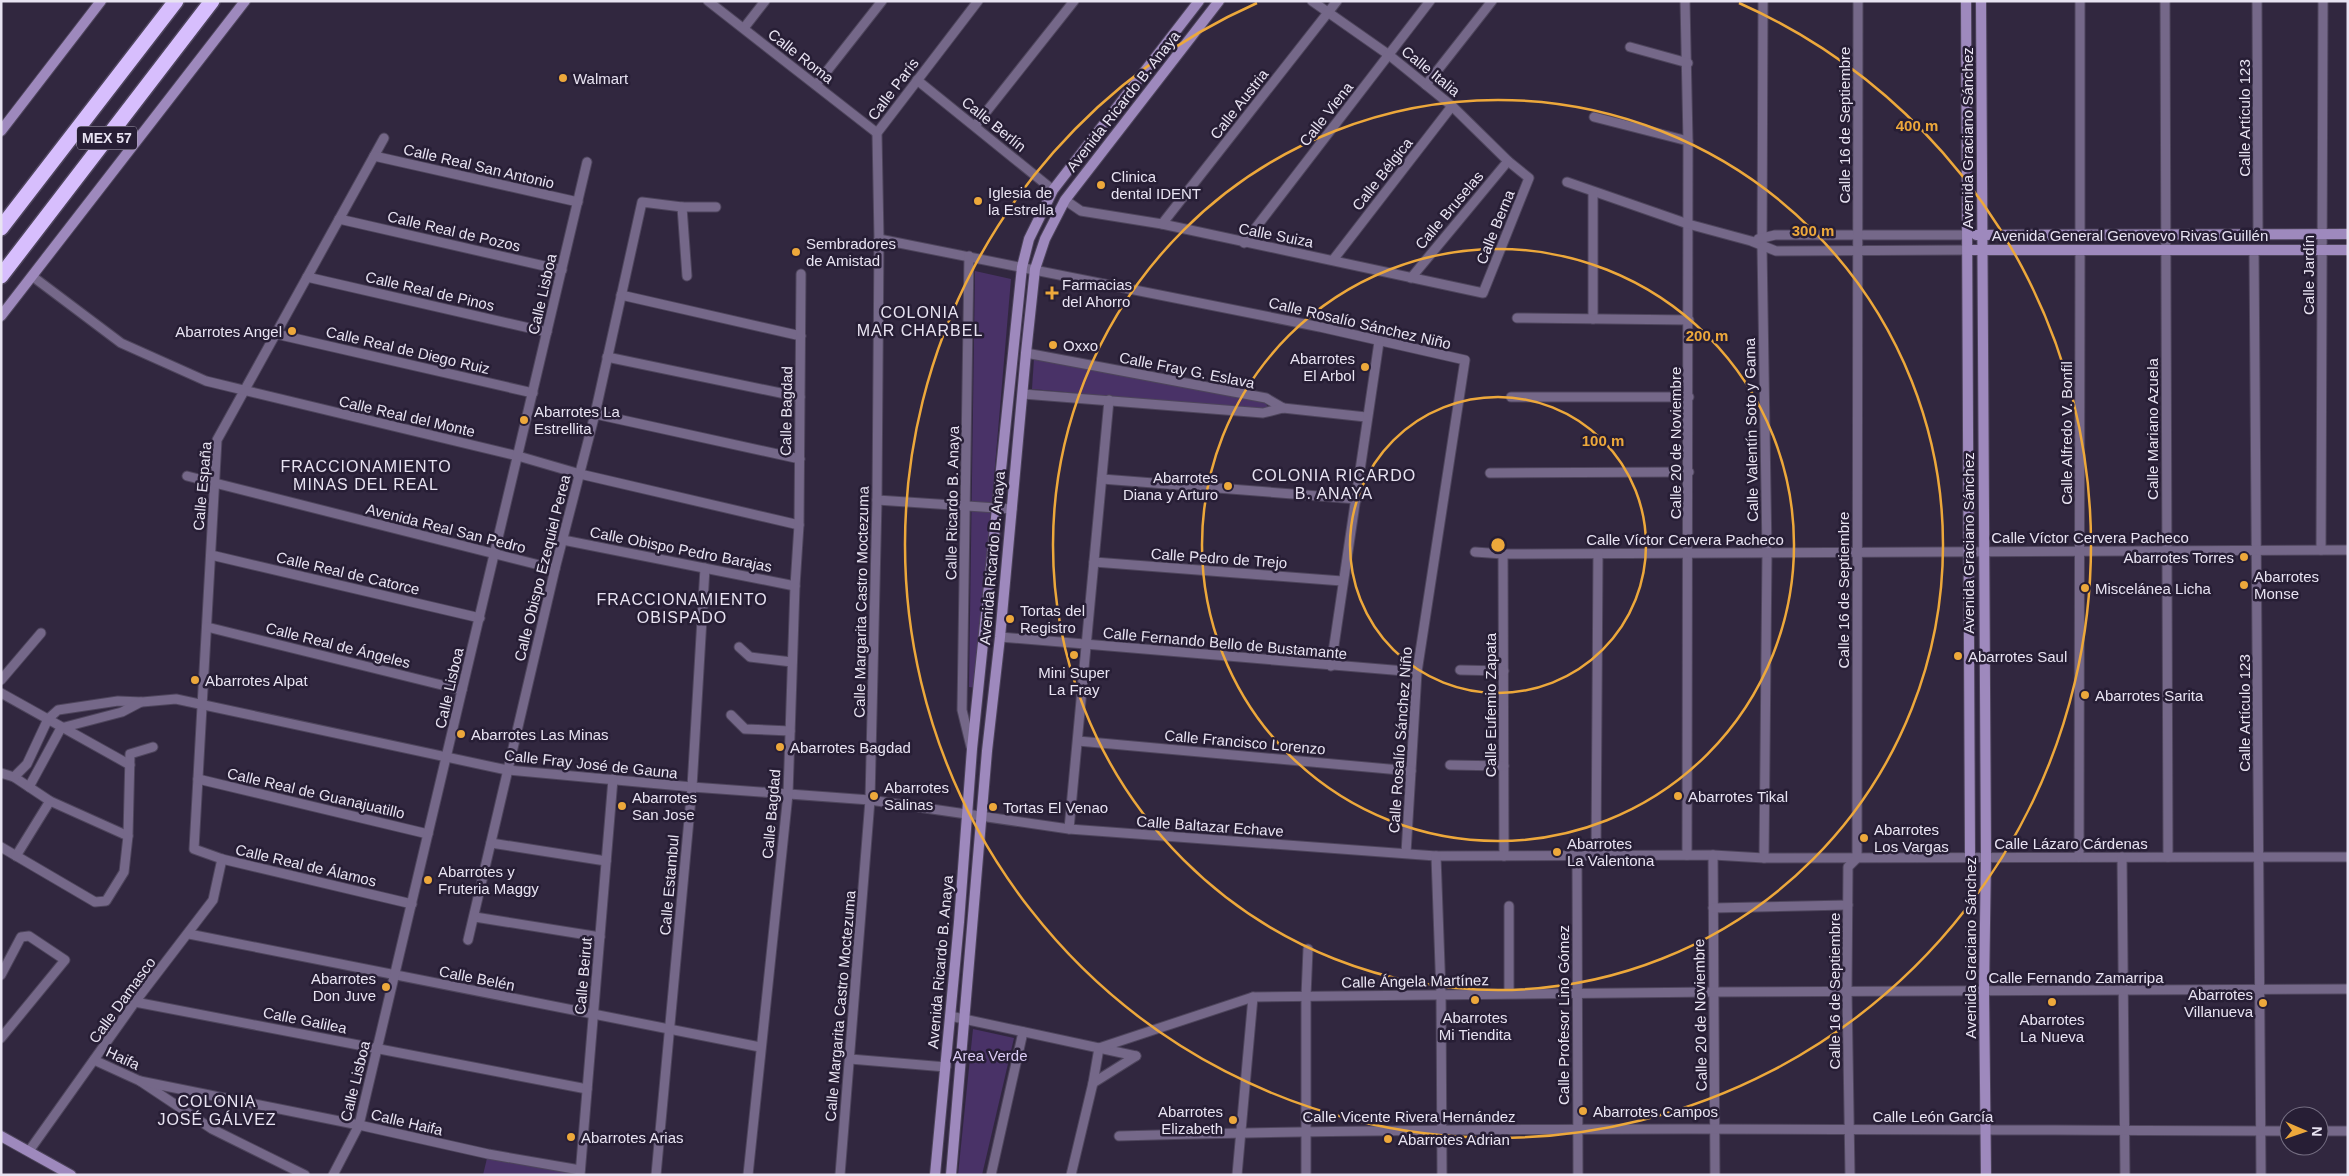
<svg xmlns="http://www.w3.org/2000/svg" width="2349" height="1176" font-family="Helvetica,sans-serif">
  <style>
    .green { fill: #493267 }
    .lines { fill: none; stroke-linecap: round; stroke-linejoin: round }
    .street-casing { stroke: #4e455c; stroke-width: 11 }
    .secondary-casing { stroke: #4e455c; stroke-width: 12 }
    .highway-casing { stroke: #4e455c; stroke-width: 18 }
    .street { stroke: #756889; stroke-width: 9 }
    .secondary { stroke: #9e89bd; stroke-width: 10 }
    .highway { stroke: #d7befd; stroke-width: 15 }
    .ring { fill: none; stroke: #eda83b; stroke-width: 2.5 }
    .poi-dot { fill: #eda83b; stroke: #271e35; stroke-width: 2 }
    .labels { text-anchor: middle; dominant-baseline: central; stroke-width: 5; stroke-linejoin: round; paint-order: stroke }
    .shield { fill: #271e35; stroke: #aea8b9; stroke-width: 1 }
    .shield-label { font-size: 14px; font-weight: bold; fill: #e8e3f2 }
    .street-label { font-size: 15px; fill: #e8e3f2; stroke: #271e35 }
    .poi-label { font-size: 15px; fill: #e8e3f2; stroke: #271e35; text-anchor: start }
    .park-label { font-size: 15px; fill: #dbccf4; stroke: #271e35 }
    .neighbourhood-label { font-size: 16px; letter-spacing: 1px; fill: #e8e3f2; stroke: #271e35 }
    .centre { fill: #eda83b; stroke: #271e35; stroke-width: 2.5 }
    .ring-label { font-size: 15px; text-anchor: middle; font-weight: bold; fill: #eda83b; stroke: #271e35; stroke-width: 5; stroke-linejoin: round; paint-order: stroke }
  </style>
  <rect width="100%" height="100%" fill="#31273f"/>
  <g class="green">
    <path d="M 975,271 L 1011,279 L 976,688 L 969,687 Z"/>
    <path d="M 1034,358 L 1265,403 L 1268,407 L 1264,410 L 1032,389 Z"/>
    <path d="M 973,1029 L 1014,1038 L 982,1175 L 958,1175 Z"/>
    <path d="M 488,1154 L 575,1170 L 574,1175 L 483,1175 Z"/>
  </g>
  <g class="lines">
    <defs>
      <g id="street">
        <path d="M 708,1 L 877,133"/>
        <path d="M 1685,1 L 1688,141 L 1687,855"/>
        <path d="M 1763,1 L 1762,247 L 1767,553 L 1764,858"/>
        <path d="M 2080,1 L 2080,235"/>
        <path d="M 2165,1 L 2168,857"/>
        <path d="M 2257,1 L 2258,234"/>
        <path d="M 744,28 L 765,1"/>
        <path d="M 1630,47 L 1688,63"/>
        <path d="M 917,80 L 1053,190"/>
        <path d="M 816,85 L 882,1"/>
        <path d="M 1426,85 L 1492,1"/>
        <path d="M 1594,117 L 1688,141"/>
        <path d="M 975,126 L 1074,1"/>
        <path d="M 384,138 L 217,440 L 194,849 L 222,859 L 412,904"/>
        <path d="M 374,156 L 578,202"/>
        <path d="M 1567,182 L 1688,224 L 1751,241 L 1776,251 L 1968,250"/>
        <path d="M 1593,192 L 1593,319"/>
        <path d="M 1065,200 L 1081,211 L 1162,224 L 1483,293 L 1529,178 L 1508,161 L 1452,106 L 1389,55 L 1312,1"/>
        <path d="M 682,207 L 687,276"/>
        <path d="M 339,219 L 562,270"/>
        <path d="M 1162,224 L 1337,1"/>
        <path d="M 879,239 L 1320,327 L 1465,360 L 1417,672 L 1406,853"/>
        <path d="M 1758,239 L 1775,235 L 1968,235"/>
        <path d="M 1244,243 L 1430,1"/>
        <path d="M 2254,251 L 2261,1175"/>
        <path d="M 969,256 L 962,710 L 971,747"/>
        <path d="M 1333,260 L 1452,106"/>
        <path d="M 32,276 L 121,343 L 206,381 L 518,456 L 580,474 L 799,525"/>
        <path d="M 307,277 L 547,332"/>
        <path d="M 1411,278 L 1508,161"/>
        <path d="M 621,295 L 801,336"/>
        <path d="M 1517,318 L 1689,320"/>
        <path d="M 276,334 L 533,393"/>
        <path d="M 1026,353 L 1266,398 L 1283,408"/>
        <path d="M 607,357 L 800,397"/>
        <path d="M 1023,394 L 1263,413 L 1283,408 L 1366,417"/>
        <path d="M 1511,397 L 1689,397"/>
        <path d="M 595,414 L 800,459"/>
        <path d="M 1490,473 L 1689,472"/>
        <path d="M 187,476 L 555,569"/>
        <path d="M 1102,479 L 1357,499"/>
        <path d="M 877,500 L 1012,509"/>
        <path d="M 563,540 L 795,586"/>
        <path d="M 2321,550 L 2323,1"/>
        <path d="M 1475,552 L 1503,554 L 2348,550"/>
        <path d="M 1503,554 L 1504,856"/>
        <path d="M 211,555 L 480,618"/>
        <path d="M 1094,562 L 1342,581"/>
        <path d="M 207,627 L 462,690"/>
        <path d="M 1000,637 L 1417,672"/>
        <path d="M 739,647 L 750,657 L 792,662"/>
        <path d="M 1331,666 L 1379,342"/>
        <path d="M 1460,670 L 1504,671"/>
        <path d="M 1,680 L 41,633"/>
        <path d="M 1,693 L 130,765"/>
        <path d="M 731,715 L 745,729 L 790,731"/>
        <path d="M 1078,741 L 1411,771"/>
        <path d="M 1450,765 L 1504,766"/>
        <path d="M 1,773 L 14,777 L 50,801 L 128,836"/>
        <path d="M 14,777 L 27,764 L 48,719 L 58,710 L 118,701 L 142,702 L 176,699 L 507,770 L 692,787 L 870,800 L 1069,829 L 1436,856 L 1713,855 L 1764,858 L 2348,857"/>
        <path d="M 198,779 L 428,834"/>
        <path d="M 29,787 L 61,728 L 122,712 L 141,702"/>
        <path d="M 1069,829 L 1109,400"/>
        <path d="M 491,843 L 606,861"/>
        <path d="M 1,847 L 95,902 L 106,901 L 124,872 L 128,836 L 130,754 L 153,747"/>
        <path d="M 1713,855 L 1715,1175"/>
        <path d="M 16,856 L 50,801"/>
        <path d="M 1436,856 L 1441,994 L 1442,1175"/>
        <path d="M 1577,856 L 1578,1175"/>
        <path d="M 1596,856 L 1598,554"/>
        <path d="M 2079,857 L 2080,250"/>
        <path d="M 2122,857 L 2125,1175"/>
        <path d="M 1713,908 L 1848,905"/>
        <path d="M 475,917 L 600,937"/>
        <path d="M 189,934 L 760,1047"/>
        <path d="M 468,940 L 555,569 L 595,414 L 642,202 L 682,207 L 716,207"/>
        <path d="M 1,975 L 21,937 L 29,936 L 65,960 L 1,1038"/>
        <path d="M 1509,993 L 1509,906"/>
        <path d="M 135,1002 L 587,1089"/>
        <path d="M 950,1016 L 1136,1056"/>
        <path d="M 850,1059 L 946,1067"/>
        <path d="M 94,1060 L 140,1081 L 212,1129 L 305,1175"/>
        <path d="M 140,1081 L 359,1125 L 488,1154 L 580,1170"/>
        <path d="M 1093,1083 L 1136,1056"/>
        <path d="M 2319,1131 L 2348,1131"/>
        <path d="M 1119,1136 C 1509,1125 1899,1130 2289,1131"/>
        <path d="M 29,1151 L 135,1002 L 213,900 L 222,859"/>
        <path d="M 333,1175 L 359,1125 L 587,162"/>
        <path d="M 580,1175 L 613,779"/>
        <path d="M 656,1175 L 692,787 L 705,568"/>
        <path d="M 748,1175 L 788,794 L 795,586 L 799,525 L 801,274"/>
        <path d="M 840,1175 L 870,800 L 877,500 L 879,239 L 877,133 L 978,1"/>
        <path d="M 991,1175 L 1023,1032"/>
        <path d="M 1071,1175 L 1093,1083 L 1099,1048 L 1253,997 L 1714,992 L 2348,989"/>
        <path d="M 1237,1175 L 1253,997"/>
        <path d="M 1306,1175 L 1306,996 L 1308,949"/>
        <path d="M 1850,1175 L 1847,991 L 1848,867 L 1857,858 L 1858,1"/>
      </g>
      <g id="secondary">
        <path d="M 1966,1 L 1970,856"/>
        <path d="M 1981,1 L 1986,857 L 1984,991 L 1986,1175"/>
        <path d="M 1,131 L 101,1"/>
        <path d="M 1976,235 L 2348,234"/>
        <path d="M 1968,250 L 2348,250"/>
        <path d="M 1,316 L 245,1"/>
        <path d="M 1,1136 L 71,1175"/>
        <path d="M 935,1175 L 959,922 L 972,749 L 1022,267 L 1029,239 L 1053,190 L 1199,1"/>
        <path d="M 951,1175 L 987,751 L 1000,637 L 1026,353 L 1035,269 L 1045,239 L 1065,200 L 1219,1"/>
      </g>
      <g id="highway">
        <path d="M 1,228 L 176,1"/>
        <path d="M 1,276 L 212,1"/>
      </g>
    </defs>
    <use href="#street" class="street-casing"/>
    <use href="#secondary" class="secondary-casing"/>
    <use href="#highway" class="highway-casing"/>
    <use href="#street" class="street"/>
    <use href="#secondary" class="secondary"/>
    <use href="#highway" class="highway"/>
  </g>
  <g class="ring">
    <circle cx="1498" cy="545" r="148"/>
    <circle cx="1498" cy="545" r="296"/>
    <circle cx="1498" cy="545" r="445"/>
    <path d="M1739 3A593 593 0 1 1 1257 3"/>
  </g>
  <g class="poi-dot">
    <circle cx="563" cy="78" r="5"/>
    <circle cx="1101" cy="185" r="5"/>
    <circle cx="978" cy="201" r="5"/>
    <circle cx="796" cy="252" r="5"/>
    <path d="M1049.5 285.5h5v5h5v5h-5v5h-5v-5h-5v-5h5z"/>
    <circle cx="292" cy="331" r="5"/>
    <circle cx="1053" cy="345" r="5"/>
    <circle cx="1365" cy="367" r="5"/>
    <circle cx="524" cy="420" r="5"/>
    <circle cx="1228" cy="486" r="5"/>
    <circle cx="2244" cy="557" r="5"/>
    <circle cx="2244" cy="585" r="5"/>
    <circle cx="2085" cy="588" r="5"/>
    <circle cx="1010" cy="619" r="5"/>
    <circle cx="1074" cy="655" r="5"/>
    <circle cx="1958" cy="656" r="5"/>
    <circle cx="195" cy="680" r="5"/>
    <circle cx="2085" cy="695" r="5"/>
    <circle cx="461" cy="734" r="5"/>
    <circle cx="780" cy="747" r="5"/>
    <circle cx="874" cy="796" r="5"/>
    <circle cx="1678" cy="796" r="5"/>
    <circle cx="622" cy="806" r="5"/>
    <circle cx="993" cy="807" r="5"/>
    <circle cx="1864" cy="838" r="5"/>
    <circle cx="1557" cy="852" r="5"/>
    <circle cx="428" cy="880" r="5"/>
    <circle cx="386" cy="987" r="5"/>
    <circle cx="1475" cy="1000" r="5"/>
    <circle cx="2052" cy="1002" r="5"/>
    <circle cx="2263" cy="1003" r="5"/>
    <circle cx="1583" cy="1111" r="5"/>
    <circle cx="1233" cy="1120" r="5"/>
    <circle cx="571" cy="1137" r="5"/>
    <circle cx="1388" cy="1139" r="5"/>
  </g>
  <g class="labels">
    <rect class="shield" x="77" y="126.5" width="60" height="23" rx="4"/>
    <g class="shield-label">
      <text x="107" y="138">MEX 57</text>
    </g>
    <g class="street-label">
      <text transform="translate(801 56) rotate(38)">Calle Roma</text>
      <text transform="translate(1431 71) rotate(39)">Calle Italia</text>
      <text transform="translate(893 89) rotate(-53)">Calle París</text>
      <text transform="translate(1123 101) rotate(-52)">Avenida Ricardo B. Anaya</text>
      <text transform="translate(1239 104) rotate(-52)">Calle Austria</text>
      <text transform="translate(1326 114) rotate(-52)">Calle Viena</text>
      <text transform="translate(2244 118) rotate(-90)">Calle Artículo 123</text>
      <text transform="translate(994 124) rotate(39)">Calle Berlín</text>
      <text transform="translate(1844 125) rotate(-90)">Calle 16 de Septiembre</text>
      <text transform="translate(1967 138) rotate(-90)">Avenida Graciano Sánchez</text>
      <text transform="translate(479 166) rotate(13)">Calle Real San Antonio</text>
      <text transform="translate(1382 174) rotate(-52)">Calle Bélgica</text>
      <text transform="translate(1449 210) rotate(-50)">Calle Bruselas</text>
      <text transform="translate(1495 227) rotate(-68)">Calle Berna</text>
      <text transform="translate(454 231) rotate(13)">Calle Real de Pozos</text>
      <text transform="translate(1276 235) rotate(11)">Calle Suiza</text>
      <text x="2130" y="235">Avenida General Genovevo Rivas Guillén</text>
      <text transform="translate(2308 275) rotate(-90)">Calle Jardín</text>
      <text transform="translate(430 291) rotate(13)">Calle Real de Pinos</text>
      <text transform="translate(542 294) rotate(-77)">Calle Lisboa</text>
      <text transform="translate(1360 323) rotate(13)">Calle Rosalío Sánchez Niño</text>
      <text transform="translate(408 350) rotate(13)">Calle Real de Diego Ruiz</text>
      <text transform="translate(1187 370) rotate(11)">Calle Fray G. Eslava</text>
      <text transform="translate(786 411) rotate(-89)">Calle Bagdad</text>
      <text transform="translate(407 416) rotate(13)">Calle Real del Monte</text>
      <text transform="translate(2152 429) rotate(-90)">Calle Mariano Azuela</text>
      <text transform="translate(1751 430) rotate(-91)">Calle Valentín Soto y Gama</text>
      <text transform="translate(2066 433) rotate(-90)">Calle Alfredo V. Bonfil</text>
      <text transform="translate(1675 443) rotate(-90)">Calle 20 de Noviembre</text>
      <text transform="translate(202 486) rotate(-85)">Calle España</text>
      <text transform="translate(952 503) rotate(-89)">Calle Ricardo B. Anaya</text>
      <text transform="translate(446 528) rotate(14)">Avenida Real San Pedro</text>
      <text x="2090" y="537">Calle Víctor Cervera Pacheco</text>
      <text x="1685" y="539">Calle Víctor Cervera Pacheco</text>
      <text transform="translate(1968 543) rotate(-90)">Avenida Graciano Sánchez</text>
      <text transform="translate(681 549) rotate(11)">Calle Obispo Pedro Barajas</text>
      <text transform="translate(992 558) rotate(-85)">Avenida Ricardo B. Anaya</text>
      <text transform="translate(1219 558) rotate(4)">Calle Pedro de Trejo</text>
      <text transform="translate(542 568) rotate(-76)">Calle Obispo Ezequiel Perea</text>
      <text transform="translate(348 573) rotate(13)">Calle Real de Catorce</text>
      <text transform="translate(1843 590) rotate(-90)">Calle 16 de Septiembre</text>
      <text transform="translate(861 602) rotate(-89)">Calle Margarita Castro Moctezuma</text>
      <text transform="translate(1225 643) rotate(5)">Calle Fernando Bello de Bustamante</text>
      <text transform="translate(338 645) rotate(14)">Calle Real de Ángeles</text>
      <text transform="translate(449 688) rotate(-77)">Calle Lisboa</text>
      <text transform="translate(1490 705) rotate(-90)">Calle Eufemio Zapata</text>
      <text transform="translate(2244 713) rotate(-90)">Calle Artículo 123</text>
      <text transform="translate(1400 740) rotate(-86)">Calle Rosalío Sánchez Niño</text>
      <text transform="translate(1245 742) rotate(5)">Calle Francisco Lorenzo</text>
      <text transform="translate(591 764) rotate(6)">Calle Fray José de Gauna</text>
      <text transform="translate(316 793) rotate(13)">Calle Real de Guanajuatillo</text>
      <text transform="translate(771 814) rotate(-85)">Calle Bagdad</text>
      <text transform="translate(1210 826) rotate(4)">Calle Baltazar Echave</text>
      <text x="2071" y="843">Calle Lázaro Cárdenas</text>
      <text transform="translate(306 865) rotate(13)">Calle Real de Álamos</text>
      <text transform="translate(669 885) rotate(-85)">Calle Estambul</text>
      <text transform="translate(1970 948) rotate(-90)">Avenida Graciano Sánchez</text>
      <text transform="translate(940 962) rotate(-85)">Avenida Ricardo B. Anaya</text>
      <text transform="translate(583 976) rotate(-85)">Calle Beirut</text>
      <text x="2076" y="977">Calle Fernando Zamarripa</text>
      <text transform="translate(477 978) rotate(11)">Calle Belén</text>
      <text transform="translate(1415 981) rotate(-1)">Calle Ángela Martínez</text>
      <text transform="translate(1834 991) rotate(-90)">Calle 16 de Septiembre</text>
      <text transform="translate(122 1000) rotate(-54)">Calle Damasco</text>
      <text transform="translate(840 1006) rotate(-85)">Calle Margarita Castro Moctezuma</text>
      <text transform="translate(1563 1015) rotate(-90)">Calle Profesor Lino Gómez</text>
      <text transform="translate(1700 1015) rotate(-91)">Calle 20 de Noviembre</text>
      <text transform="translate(305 1020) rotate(11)">Calle Galilea</text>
      <text transform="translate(123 1058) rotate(25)">Haifa</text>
      <text transform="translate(355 1081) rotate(-76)">Calle Lisboa</text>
      <text x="1409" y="1116">Calle Vicente Rivera Hernández</text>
      <text x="1933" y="1116">Calle León García</text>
      <text transform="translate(407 1122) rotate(13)">Calle Haifa</text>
    </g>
    <g class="poi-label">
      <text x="573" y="78">Walmart</text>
      <text x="1111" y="176">Clinica<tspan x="1111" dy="17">dental IDENT</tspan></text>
      <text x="988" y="192">Iglesia de<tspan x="988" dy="17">la Estrella</tspan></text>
      <text x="806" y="243">Sembradores<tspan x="806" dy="17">de Amistad</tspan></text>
      <text x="1062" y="284">Farmacias<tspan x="1062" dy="17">del Ahorro</tspan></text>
      <text x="282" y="331" text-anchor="end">Abarrotes Angel</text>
      <text x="1063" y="345">Oxxo</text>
      <text x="1355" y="358" text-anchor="end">Abarrotes<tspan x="1355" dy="17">El Arbol</tspan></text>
      <text x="534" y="411">Abarrotes La<tspan x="534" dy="17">Estrellita</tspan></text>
      <text x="1218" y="477" text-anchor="end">Abarrotes<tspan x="1218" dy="17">Diana y Arturo</tspan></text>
      <text x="2234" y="557" text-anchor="end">Abarrotes Torres</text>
      <text x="2254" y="576">Abarrotes<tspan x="2254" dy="17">Monse</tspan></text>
      <text x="2095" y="588">Miscelánea Licha</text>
      <text x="1020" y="610">Tortas del<tspan x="1020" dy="17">Registro</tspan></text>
      <text x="1968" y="656">Abarrotes Saul</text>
      <text x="1074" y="672" text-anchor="middle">Mini Super<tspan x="1074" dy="17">La Fray</tspan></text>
      <text x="205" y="680">Abarrotes Alpat</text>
      <text x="2095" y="695">Abarrotes Sarita</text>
      <text x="471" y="734">Abarrotes Las Minas</text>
      <text x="790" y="747">Abarrotes Bagdad</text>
      <text x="884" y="787">Abarrotes<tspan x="884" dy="17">Salinas</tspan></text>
      <text x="1688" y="796">Abarrotes Tikal</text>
      <text x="632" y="797">Abarrotes<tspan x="632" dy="17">San Jose</tspan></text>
      <text x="1003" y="807">Tortas El Venao</text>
      <text x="1874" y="829">Abarrotes<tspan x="1874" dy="17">Los Vargas</tspan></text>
      <text x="1567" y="843">Abarrotes<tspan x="1567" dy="17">La Valentona</tspan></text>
      <text x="438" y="871">Abarrotes y<tspan x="438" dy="17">Fruteria Maggy</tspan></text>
      <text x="376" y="978" text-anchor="end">Abarrotes<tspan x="376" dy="17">Don Juve</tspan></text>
      <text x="2253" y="994" text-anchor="end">Abarrotes<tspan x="2253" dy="17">Villanueva</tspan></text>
      <text x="1475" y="1017" text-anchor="middle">Abarrotes<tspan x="1475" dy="17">Mi Tiendita</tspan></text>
      <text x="2052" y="1019" text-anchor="middle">Abarrotes<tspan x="2052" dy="17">La Nueva</tspan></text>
      <text x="1223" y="1111" text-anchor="end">Abarrotes<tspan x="1223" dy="17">Elizabeth</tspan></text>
      <text x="1593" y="1111">Abarrotes Campos</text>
      <text x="581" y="1137">Abarrotes Arias</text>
      <text x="1398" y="1139">Abarrotes Adrian</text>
    </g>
    <g class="park-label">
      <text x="990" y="1055">Area Verde</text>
    </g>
    <g class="neighbourhood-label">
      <text x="920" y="312">COLONIA<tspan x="920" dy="18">MAR CHARBEL</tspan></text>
      <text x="366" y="466">FRACCIONAMIENTO<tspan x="366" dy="18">MINAS DEL REAL</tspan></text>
      <text x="1334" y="475">COLONIA RICARDO<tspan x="1334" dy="18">B. ANAYA</tspan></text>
      <text x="682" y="599">FRACCIONAMIENTO<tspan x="682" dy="18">OBISPADO</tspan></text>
      <text x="217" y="1101">COLONIA<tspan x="217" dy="18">JOSÉ GÁLVEZ</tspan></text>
    </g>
  </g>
  <circle cx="1498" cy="545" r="8" class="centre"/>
  <g class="ring-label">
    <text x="1917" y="131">400 m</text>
    <text x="1813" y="236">300 m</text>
    <text x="1707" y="341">200 m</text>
    <text x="1603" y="446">100 m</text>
  </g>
  <rect width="2349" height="1176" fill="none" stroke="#e8e3f2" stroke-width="5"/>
  <g transform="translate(2304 1131) rotate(92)"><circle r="24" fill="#271e35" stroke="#746d81"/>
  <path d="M0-4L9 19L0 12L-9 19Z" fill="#eda83b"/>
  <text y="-8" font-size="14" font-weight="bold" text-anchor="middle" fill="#e8e3f2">N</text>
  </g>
</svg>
